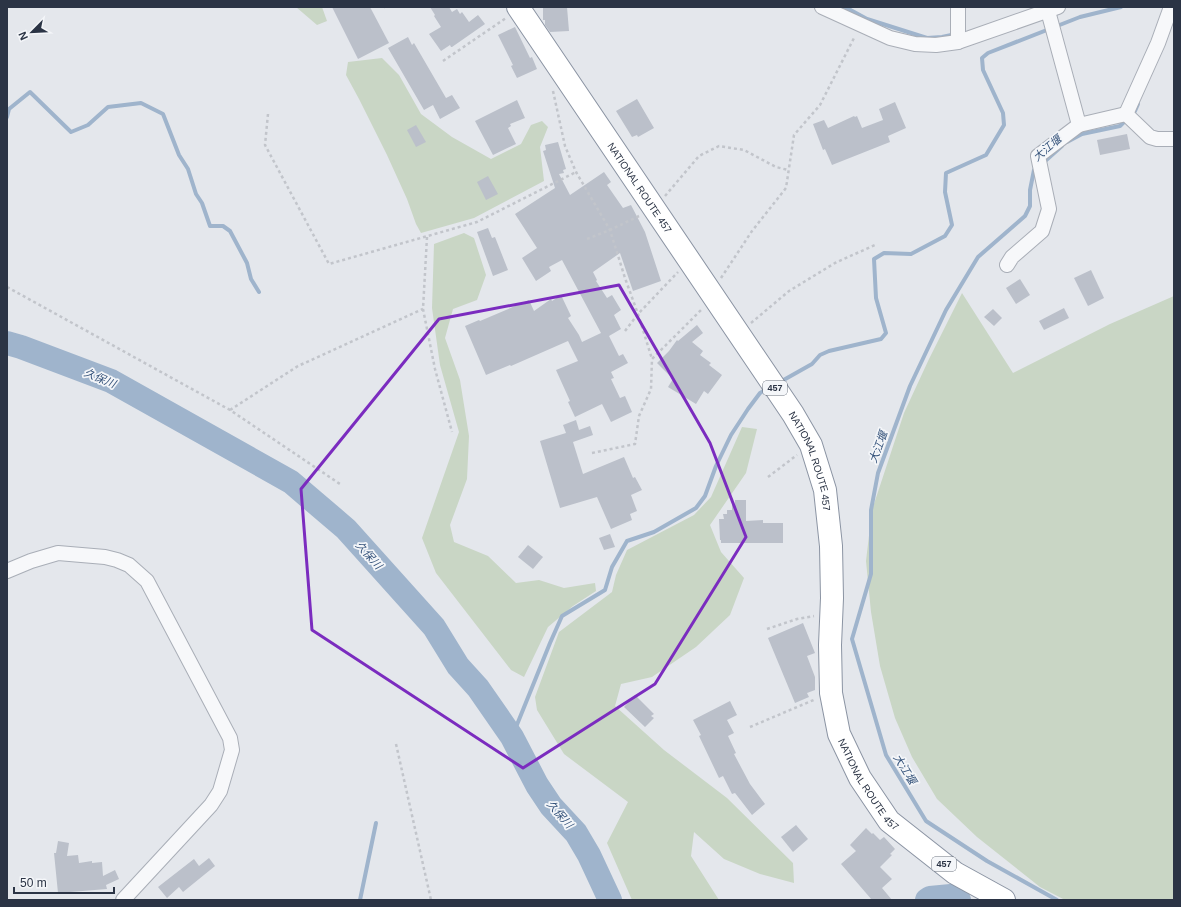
<svg xmlns="http://www.w3.org/2000/svg" width="1181" height="907" font-family="Arial,'Noto Sans JP',sans-serif">
  <style>
    .green { fill: #c9d6c5 }
    .lines { fill: none; stroke-linecap: round; stroke-linejoin: round }
    .stream { stroke: #9fb4cc; stroke-width: 4 }
    .river { stroke: #9fb4cc; stroke-width: 24 }
    .building { fill: #bbc0ca }
    .street-casing { stroke: #a9aeb7; stroke-width: 16 }
    .highway-casing { stroke: #8b94a3; stroke-width: 24 }
    .path { stroke: #c2c5cb; stroke-width: 2.5; stroke-dasharray: 3 3; stroke-linecap: butt }
    .street { stroke: #f7f8fa; stroke-width: 14 }
    .highway { stroke: #fff; stroke-width: 22 }
    .marked { fill: none; stroke: #7b2cbf; stroke-width: 3; stroke-linejoin: round }
    .labels { text-anchor: middle; dominant-baseline: central; stroke-width: 3.5; stroke-linejoin: round; paint-order: stroke }
    .shield { fill: #f4f6f9; stroke: #676e7b; stroke-width: 1 }
    .shield-label { font-size: 9px; font-weight: bold; fill: #2b3445 }
    .street-label { font-size: 10px; fill: #2b3445; stroke: #f4f6f9 }
    .water-label { font-size: 11px; font-style: italic; fill: #34527a; stroke: #f4f6f9 }
  </style>
  <rect width="100%" height="100%" fill="#e4e7ec"/>
  <g class="green">
    <path d="M 296,7 L 322,7 L 327,21 L 317,25 Z"/>
    <path d="M 382,58 L 399,75 L 421,114 L 452,137 L 491,159 L 521,144 L 531,125 L 542,121 L 548,127 L 540,147 L 544,181 L 474,218 L 421,233 L 416,224 L 407,199 L 387,155 L 359,99 L 346,75 L 348,62 Z"/>
    <path d="M 464,233 L 474,238 L 486,275 L 477,300 L 453,309 L 445,338 L 460,380 L 469,436 L 467,479 L 450,525 L 454,542 L 488,556 L 516,583 L 539,580 L 564,588 L 595,583 L 596,591 L 573,606 L 548,627 L 524,677 L 511,670 L 436,573 L 422,538 L 459,432 L 440,365 L 432,308 L 434,244 Z"/>
    <path d="M 962,293 L 1013,373 L 1110,324 L 1174,296 L 1174,900 L 1065,900 L 1040,887 L 977,837 L 937,799 L 912,757 L 895,718 L 880,666 L 871,612 L 866,561 L 872,510 L 904,413 L 929,359 Z"/>
    <path d="M 742,427 L 757,429 L 746,473 L 710,525 L 721,552 L 744,578 L 730,615 L 696,647 L 652,677 L 621,684 L 615,706 L 664,750 L 727,798 L 793,863 L 794,883 L 760,874 L 724,859 L 694,832 L 691,856 L 719,900 L 632,900 L 607,843 L 628,802 L 564,754 L 537,710 L 535,697 L 559,632 L 612,592 L 616,575 L 627,550 L 694,515 L 711,497 Z"/>
  </g>
  <g class="lines">
    <g class="stream">
      <path d="M 845,7 L 867,19 L 927,38 L 942,37 L 956,34"/>
      <path d="M 7,117 L 9,109 L 30,92 L 71,132 L 88,125 L 108,107 L 141,103 L 163,114 L 179,155 L 188,169 L 196,194 L 202,203 L 210,226 L 223,226 L 230,231 L 247,263 L 251,279 L 259,292"/>
      <path d="M 1067,142 L 1082,134 L 1120,126 L 1135,111 L 1138,104"/>
      <path d="M 1043,163 L 1062,146"/>
      <path d="M 1036,169 L 1034,170 L 1030,190 L 1030,206 L 1025,216 L 978,257 L 946,310 L 910,386 L 878,473 L 871,510 L 871,574 L 852,639 L 886,755 L 926,821 L 987,861 L 1057,900"/>
      <path d="M 780,382 L 812,364 L 820,355 L 829,351 L 881,339 L 886,333 L 876,298 L 874,259 L 884,253 L 911,254 L 945,236 L 952,225 L 945,192 L 946,173 L 986,155 L 1004,125 L 1003,113 L 983,70 L 982,58 L 988,53 L 1080,17 L 1121,7"/>
      <path d="M 512,737 L 550,643 L 562,616 L 605,590 L 612,567 L 627,541 L 654,532 L 696,508 L 705,496 L 716,466 L 731,435 L 748,409 L 760,393 L 769,388"/>
      <path d="M 360,900 L 376,823"/>
    </g>
    <g class="river">
      <path d="M 7,343 L 21,347 L 111,381 L 291,482 L 346,529 L 434,627 L 458,666 L 478,688 L 512,737 L 537,785 L 551,806 L 576,833 L 589,855 L 610,900"/>
      <path d="M 927,900 L 930,898 L 951,896 L 959,900"/>
    </g>
  </g>
  <g class="building">
    <path d="M 332,7 L 370,7 L 389,43 L 358,59 Z"/>
    <path d="M 430,7 L 449,7 L 452,12 L 457,9 L 460,14 L 462,12 L 469,22 L 478,15 L 485,24 L 452,47 L 451,47 L 450,45 L 441,51 L 429,34 L 441,27 L 434,16 L 435,15 Z"/>
    <path d="M 543,7 L 567,7 L 569,31 L 550,32 L 545,25 L 545,20 L 543,20 Z"/>
    <path d="M 515,27 L 530,58 L 532,57 L 537,69 L 517,78 L 511,66 L 513,65 L 498,35 Z"/>
    <path d="M 408,37 L 412,45 L 414,43 L 446,98 L 452,95 L 460,108 L 440,119 L 433,105 L 424,110 L 388,48 Z"/>
    <path d="M 637,99 L 654,128 L 638,137 L 637,135 L 632,137 L 616,111 Z"/>
    <path d="M 517,100 L 525,118 L 510,124 L 511,126 L 508,128 L 516,144 L 493,155 L 475,121 Z"/>
    <path d="M 895,102 L 906,128 L 888,136 L 890,142 L 832,165 L 825,149 L 823,150 L 813,124 L 824,120 L 828,128 L 854,116 L 855,117 L 857,116 L 862,128 L 883,120 L 879,109 Z"/>
    <path d="M 416,125 L 426,142 L 416,147 L 407,130 Z"/>
    <path d="M 1127,134 L 1130,149 L 1100,155 L 1097,140 Z"/>
    <path d="M 558,142 L 566,169 L 563,170 L 564,173 L 559,174 L 570,195 L 604,172 L 611,182 L 607,185 L 623,208 L 631,205 L 645,232 L 661,281 L 633,291 L 620,253 L 593,272 L 597,280 L 596,281 L 607,298 L 612,295 L 621,310 L 614,315 L 621,329 L 609,336 L 619,356 L 623,354 L 628,363 L 611,372 L 614,378 L 611,379 L 620,398 L 625,396 L 632,412 L 611,422 L 602,404 L 575,417 L 568,402 L 570,401 L 556,370 L 578,361 L 568,341 L 511,366 L 510,365 L 486,375 L 465,326 L 479,320 L 480,321 L 529,300 L 534,311 L 551,299 L 552,301 L 561,295 L 571,316 L 568,318 L 579,335 L 582,342 L 601,333 L 562,260 L 549,267 L 551,271 L 536,281 L 522,258 L 537,248 L 515,214 L 555,188 L 543,151 L 546,150 L 545,145 Z"/>
    <path d="M 488,176 L 498,194 L 486,200 L 477,182 Z"/>
    <path d="M 488,228 L 492,238 L 495,237 L 508,270 L 493,276 L 477,232 Z"/>
    <path d="M 1091,270 L 1104,298 L 1088,306 L 1074,278 Z"/>
    <path d="M 1020,279 L 1030,295 L 1016,304 L 1006,288 Z"/>
    <path d="M 1064,308 L 1069,318 L 1044,330 L 1039,321 Z"/>
    <path d="M 993,309 L 1002,318 L 994,326 L 984,317 Z"/>
    <path d="M 697,325 L 703,333 L 692,342 L 703,351 L 700,355 L 711,363 L 709,365 L 722,375 L 708,394 L 704,391 L 696,404 L 668,387 L 673,379 L 657,363 L 669,351 L 677,340 L 678,341 Z"/>
    <path d="M 576,420 L 579,430 L 590,426 L 593,435 L 573,442 L 583,474 L 624,457 L 633,478 L 635,477 L 642,490 L 631,495 L 637,511 L 630,514 L 632,520 L 611,529 L 597,497 L 560,508 L 540,441 L 566,433 L 563,425 Z"/>
    <path d="M 735,500 L 746,500 L 746,521 L 763,520 L 763,523 L 783,523 L 783,543 L 721,543 L 721,540 L 720,540 L 719,519 L 724,519 L 723,514 L 727,514 L 727,510 L 732,510 L 732,505 L 735,505 Z"/>
    <path d="M 610,534 L 615,547 L 604,550 L 599,538 Z"/>
    <path d="M 528,545 L 543,557 L 533,569 L 518,557 Z"/>
    <path d="M 803,623 L 815,653 L 807,656 L 815,677 L 815,690 L 807,693 L 809,697 L 795,703 L 768,638 Z"/>
    <path d="M 635,695 L 654,714 L 651,716 L 654,718 L 645,727 L 624,707 Z"/>
    <path d="M 730,701 L 737,715 L 727,720 L 734,733 L 728,736 L 736,753 L 734,754 L 750,784 L 765,804 L 752,815 L 735,793 L 732,794 L 723,776 L 719,778 L 699,736 L 701,735 L 693,720 Z"/>
    <path d="M 796,825 L 808,839 L 793,852 L 781,837 Z"/>
    <path d="M 866,828 L 872,834 L 873,833 L 880,840 L 884,837 L 895,849 L 890,854 L 892,855 L 880,867 L 892,879 L 882,888 L 892,900 L 872,900 L 841,864 L 856,851 L 850,845 Z"/>
    <path d="M 58,841 L 69,843 L 67,856 L 78,855 L 79,863 L 92,861 L 92,863 L 102,862 L 103,876 L 115,870 L 119,879 L 106,885 L 107,889 L 58,893 L 54,853 L 56,853 Z"/>
    <path d="M 209,858 L 215,866 L 183,892 L 179,887 L 167,898 L 158,887 L 194,859 L 199,866 Z"/>
  </g>
  <g class="lines">
    <defs>
      <g id="street">
        <path d="M 822,7 L 890,38 L 915,44 L 936,45 L 958,42 L 1058,7"/>
        <path d="M 958,7 L 958,42"/>
        <path d="M 1048,11 L 1079,125"/>
        <path d="M 1126,114 L 1158,43 L 1171,7"/>
        <path d="M 1007,265 L 1012,257 L 1042,231 L 1049,209 L 1038,156 L 1079,125 L 1126,114 L 1150,137 L 1157,139 L 1174,139"/>
        <path d="M 7,571 L 31,561 L 58,553 L 105,557 L 117,560 L 129,565 L 147,581 L 230,738 L 232,750 L 220,791 L 211,805 L 123,900"/>
      </g>
      <g id="highway">
        <path id="s1" d="M 518,7 L 793,414 L 811,445 L 825,490 L 831,546 L 832,598 L 830,645 L 831,693 L 839,734 L 860,778 L 889,821 L 955,873 L 1004,900"/>
      </g>
    </defs>
    <use href="#street" class="street-casing"/>
    <use href="#highway" class="highway-casing"/>
    <g class="path">
      <path d="M 384,7 L 385,7"/>
      <path d="M 443,61 L 506,18"/>
      <path d="M 553,91 L 565,146 L 576,172 L 610,230 L 625,278 L 638,314 L 652,359"/>
      <path d="M 268,114 L 265,145 L 329,264 L 477,222 L 576,172"/>
      <path d="M 665,196 L 699,156 L 719,146 L 744,150 L 776,167 L 788,170"/>
      <path d="M 427,237 L 423,309 L 435,369 L 452,432"/>
      <path d="M 587,239 L 610,230 L 639,216"/>
      <path d="M 721,278 L 752,231 L 786,188 L 794,135 L 820,105 L 855,36"/>
      <path d="M 7,287 L 230,410 L 340,484"/>
      <path d="M 751,323 L 789,291 L 835,263 L 877,244"/>
      <path d="M 625,331 L 638,314 L 678,272"/>
      <path d="M 230,410 L 298,366 L 423,309"/>
      <path d="M 592,453 L 635,444 L 639,416 L 651,389 L 652,359 L 702,309"/>
      <path d="M 768,477 L 797,455"/>
      <path d="M 767,629 L 797,619 L 814,616"/>
      <path d="M 750,727 L 816,699"/>
      <path d="M 396,744 L 431,900"/>
    </g>
    <use href="#street" class="street"/>
    <use href="#highway" class="highway"/>
  </g>
  <path class="marked" d="M 619,285 L 710,443 L 746,537 L 655,684 L 523,768 L 312,630 L 301,489 L 439,319 Z"/>
  <g class="labels">
    <g class="shield">
      <rect x="763" y="381" width="24" height="14" rx="3"/>
      <rect x="932" y="857" width="24" height="14" rx="3"/>
    </g>
    <g class="shield-label">
      <text x="775" y="388">457</text>
      <text x="944" y="864">457</text>
    </g>
    <g class="street-label">
      <text stroke="none"><textPath href="#s1" startOffset="218">NATIONAL ROUTE 457</textPath></text>
      <text stroke="none"><textPath href="#s1" startOffset="542">NATIONAL ROUTE 457</textPath></text>
      <text stroke="none"><textPath href="#s1" startOffset="878">NATIONAL ROUTE 457</textPath></text>
    </g>
    <g class="water-label">
      <text transform="translate(1047 148) rotate(-40)">大江堰</text>
      <text transform="translate(100 378) rotate(23)">久保川</text>
      <text transform="translate(878 447) rotate(-70)">大江堰</text>
      <text transform="translate(369 555) rotate(48)">久保川</text>
      <text transform="translate(905 769) rotate(59)">大江堰</text>
      <text transform="translate(560 814) rotate(49)">久保川</text>
    </g>
  </g>
  <rect width="1181" height="907" fill="none" stroke="#2b3445" stroke-width="16"/>
  <g transform="translate(32 32) rotate(246)" stroke="#f4f6f9" stroke-width="3" paint-order="stroke">
  <path d="M0-3L7 15L0 10L-7 15Z" fill="#2b3445"/>
  <text y="-6" font-size="11" font-weight="bold" text-anchor="middle" fill="#2b3445">N</text>
  </g>
  <path d="M14 887v6h100v-6" fill="none" stroke="#2b3445" stroke-width="2"/>
  <text x="20" y="887" font-size="12" fill="#2b3445" stroke="#f4f6f9" stroke-width="3" paint-order="stroke">50 m</text>
</svg>
